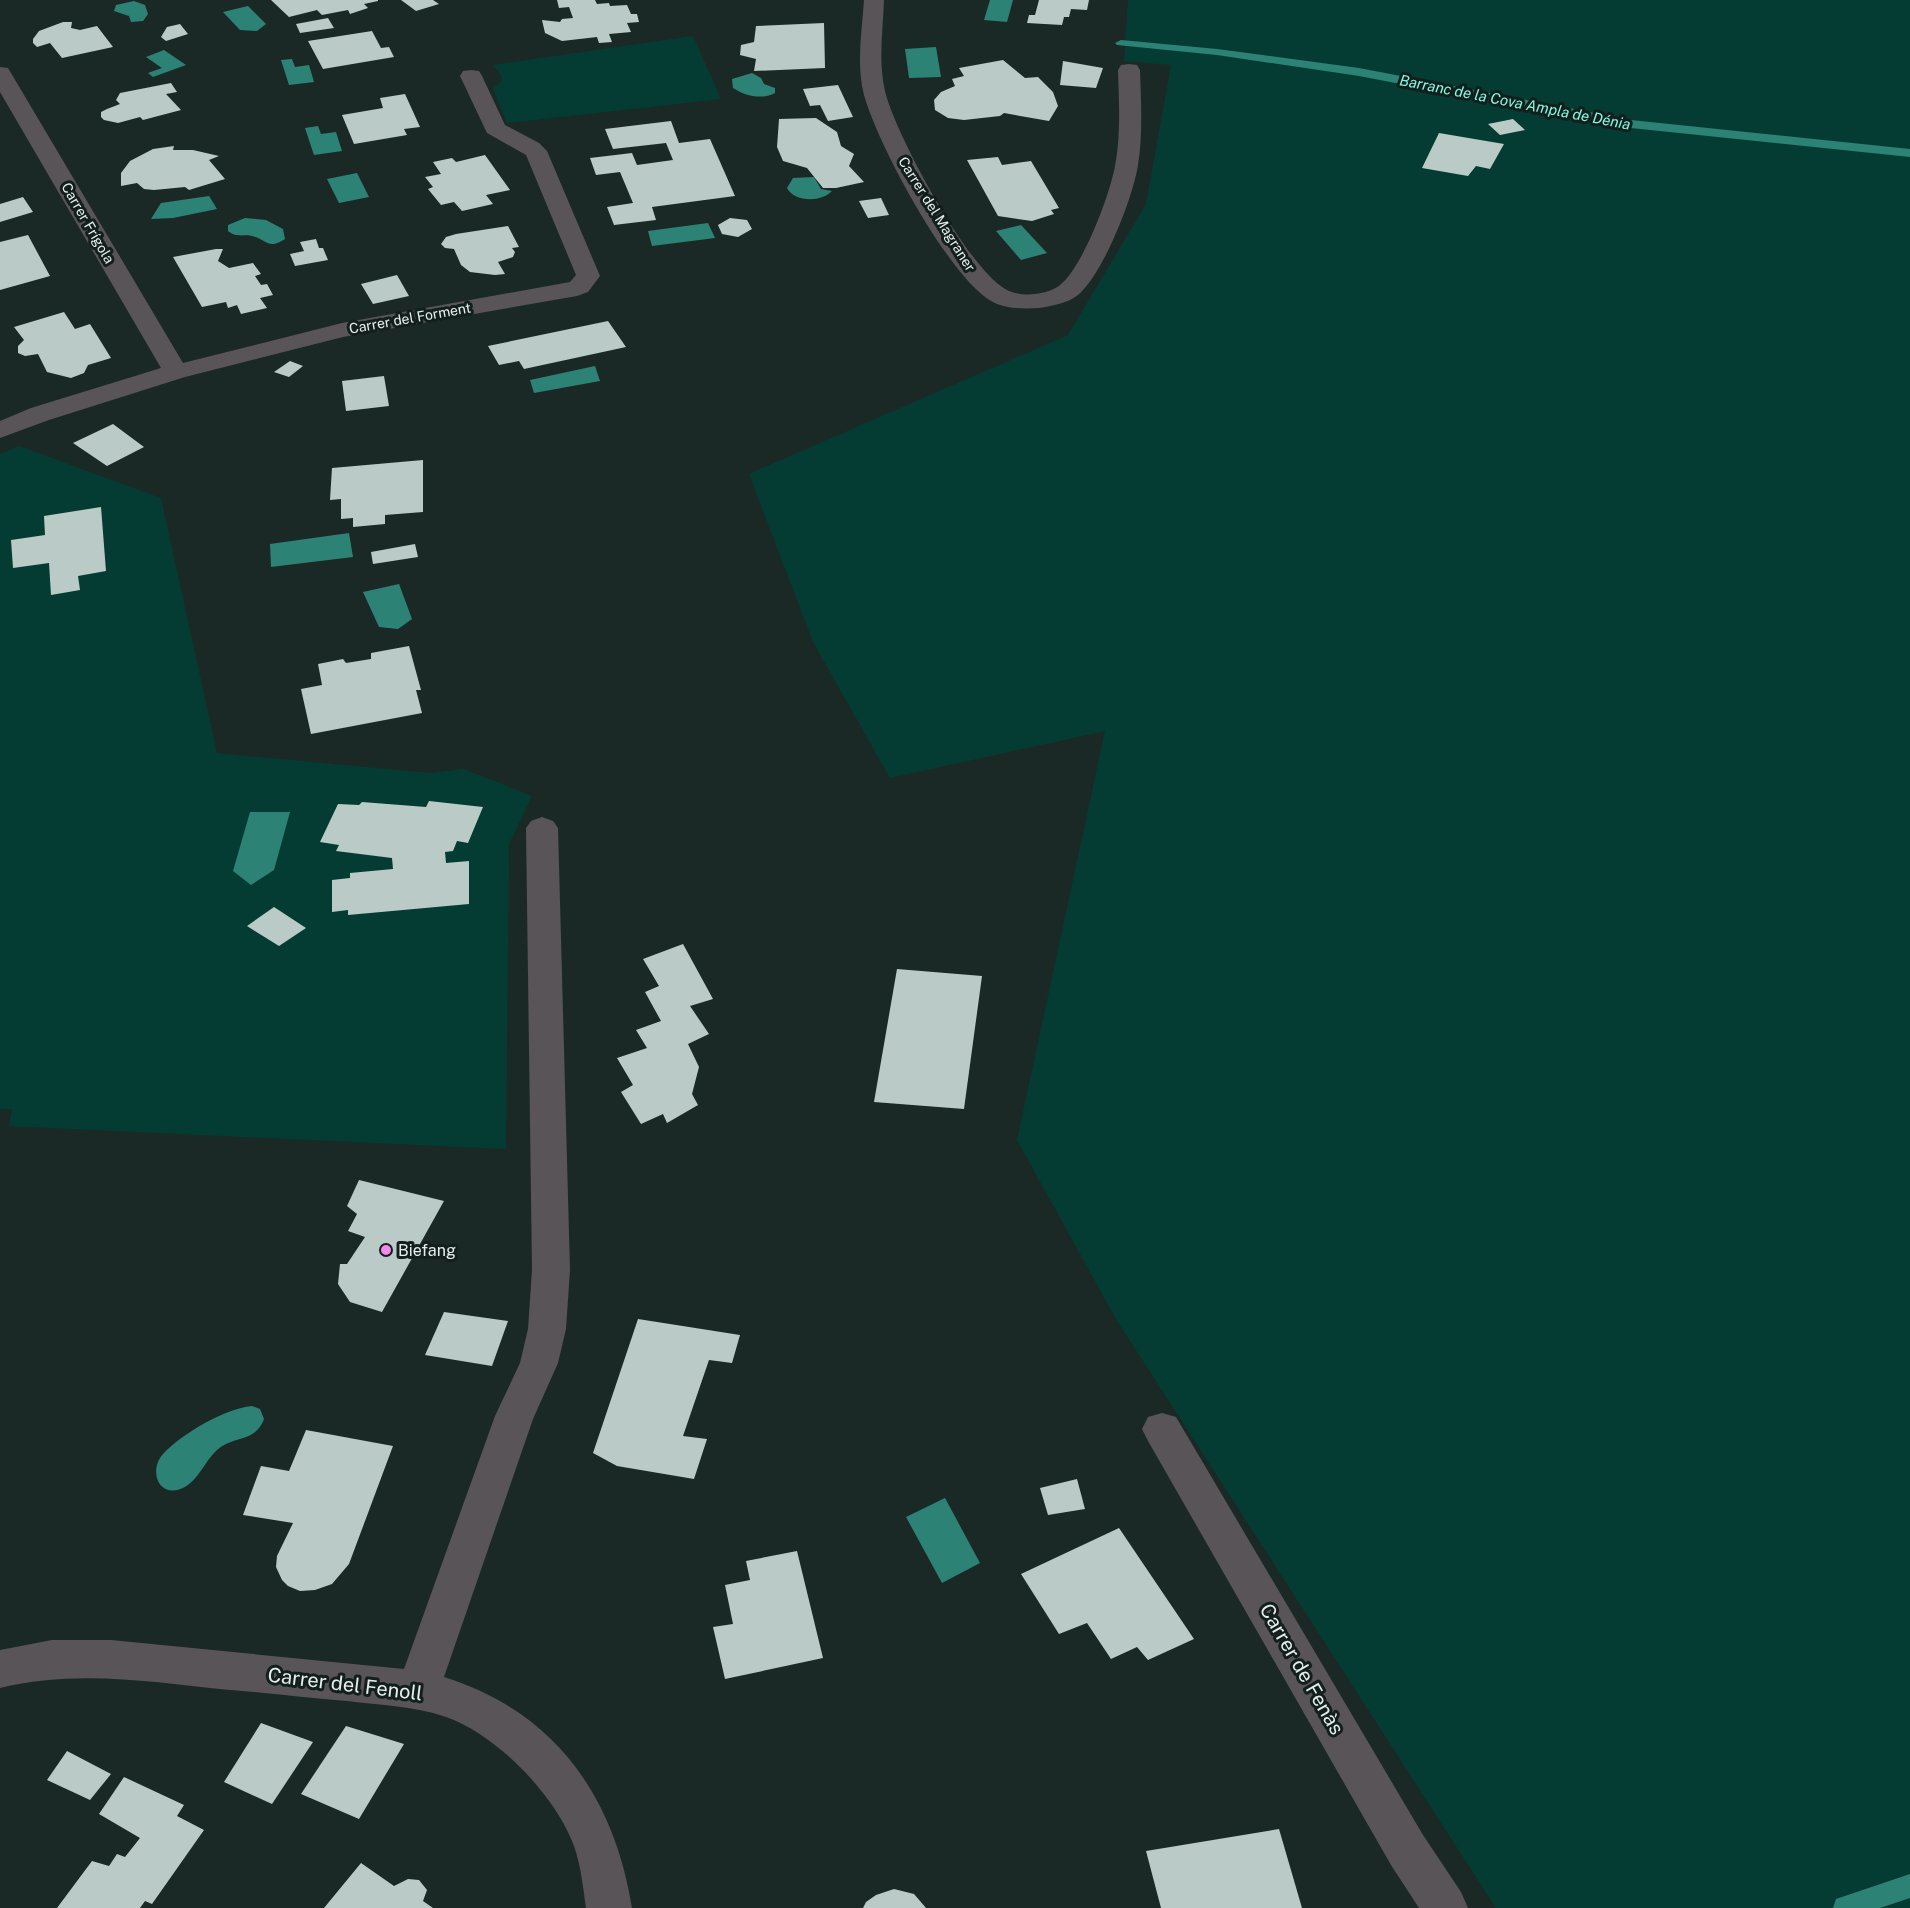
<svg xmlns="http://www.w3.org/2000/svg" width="1910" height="1908" font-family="'Public Sans',sans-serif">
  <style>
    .green { fill: #043c34 }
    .water { fill: #2c8375 }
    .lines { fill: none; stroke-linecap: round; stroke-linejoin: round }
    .stream { fill: #2c8375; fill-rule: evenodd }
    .building { fill: #bacbc7 }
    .minor { fill: #585458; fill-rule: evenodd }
    .poi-dot { fill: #f688ed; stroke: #121f1c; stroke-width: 2 }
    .labels { text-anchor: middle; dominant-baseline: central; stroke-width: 6; stroke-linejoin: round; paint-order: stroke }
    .far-street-label { font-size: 14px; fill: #e6eeec; stroke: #121f1c }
    .far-water-label { font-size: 15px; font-style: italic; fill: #81fae4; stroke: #121f1c }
    .poi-label { font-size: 16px; fill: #e6eeec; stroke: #121f1c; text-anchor: start }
    .near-street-label { font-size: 20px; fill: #e6eeec; stroke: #121f1c }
  </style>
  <rect width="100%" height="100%" fill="#1b2926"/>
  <g class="green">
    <path d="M 1128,0 L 1910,0 L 1910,1908 L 1496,1908 L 1116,1319 L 1017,1140 L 1105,731 L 890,778 L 813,642 L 749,474 L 1068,335 L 1146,204 L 1171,65 L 1124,61 Z"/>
    <path d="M 693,36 L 721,99 L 507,123 L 493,88 L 502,81 L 501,75 L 493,65 Z"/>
    <path d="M 19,446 L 161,498 L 217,753 L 429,773 L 464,769 L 532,796 L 509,844 L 506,1149 L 9,1126 L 12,1109 L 0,1109 L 0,454 Z"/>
  </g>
  <g class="water">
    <path d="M 990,0 L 1013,0 L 1007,22 L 984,20 Z"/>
    <path d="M 134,1 L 145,5 L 148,14 L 143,21 L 131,22 L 129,16 L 114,11 L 116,5 Z"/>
    <path d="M 248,6 L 266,24 L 257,31 L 240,30 L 223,12 Z"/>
    <path d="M 936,47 L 941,77 L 909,78 L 905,49 Z"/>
    <path d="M 164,50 L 186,65 L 153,77 L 148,73 L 162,68 L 146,57 Z"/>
    <path d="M 292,59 L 295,67 L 309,65 L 314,82 L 289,85 L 281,60 Z"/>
    <path d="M 752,73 L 761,78 L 764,84 L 775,88 L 775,93 C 762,100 745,96 733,88 L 732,79 Z"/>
    <path d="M 318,126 L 321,134 L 336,132 L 342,151 L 314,155 L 305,128 Z"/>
    <path d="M 357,173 L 369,197 L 339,203 L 327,179 Z"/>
    <path d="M 814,177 L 821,189 L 832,191 C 822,202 795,203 787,188 L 793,178 Z"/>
    <path d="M 209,196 L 217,209 L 173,218 L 151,219 L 161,203 Z"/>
    <path d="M 245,218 L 266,220 L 283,229 L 285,239 C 268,250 267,240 252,236 C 244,234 236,238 228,231 L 228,225 Z"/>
    <path d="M 708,223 L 715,238 L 652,246 L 648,231 Z"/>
    <path d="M 1021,225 L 1047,253 L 1021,260 L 996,231 Z"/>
    <path d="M 595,366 L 600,381 L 534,393 L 530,380 Z"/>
    <path d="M 349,533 L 353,557 L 271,567 L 270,544 Z"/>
    <path d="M 399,584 L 412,619 L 398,629 L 379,627 L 363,592 Z"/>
    <path d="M 250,812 L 290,812 L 274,870 L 251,885 L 233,871 Z"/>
    <path d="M 252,1406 L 260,1409 L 264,1419 C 255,1443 234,1435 217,1450 C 205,1461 198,1481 183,1488 C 159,1499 148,1471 163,1454 C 183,1433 224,1409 252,1406 Z"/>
    <path d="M 945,1498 L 980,1563 L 942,1583 L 906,1517 Z"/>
  </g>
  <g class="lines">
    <g class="stream">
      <path d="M 1121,40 L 1217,49 L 1359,68 L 1631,120 L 1910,149 L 1910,157 L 1631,128 L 1359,76 L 1217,55 L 1117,45 L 1115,43 Z"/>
      <path d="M 1910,1874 L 1910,1898 L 1880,1908 L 1833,1908 L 1836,1899 Z"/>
    </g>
  </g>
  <g class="building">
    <path d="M 271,0 L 378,0 L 378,1 L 364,4 L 368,8 L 350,14 L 348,10 L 322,15 L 317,10 L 289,17 Z"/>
    <path d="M 401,0 L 433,0 L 439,4 L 416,11 Z"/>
    <path d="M 557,0 L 595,0 L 597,4 L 609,3 L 610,6 L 627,5 L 631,14 L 637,14 L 639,22 L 627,23 L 631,32 L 609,34 L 612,42 L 599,43 L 597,37 L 562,41 L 545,33 L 542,20 L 560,22 L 562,19 L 573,18 L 569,7 L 559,8 Z"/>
    <path d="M 1039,0 L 1089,0 L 1087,10 L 1071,9 L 1069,17 L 1064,17 L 1062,25 L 1027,23 L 1029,15 L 1035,15 Z"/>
    <path d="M 328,18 L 334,28 L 300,33 L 296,24 Z"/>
    <path d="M 63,22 L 72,22 L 71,28 L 80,30 L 97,26 L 113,47 L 62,58 L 50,43 L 37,47 L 33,43 L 33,39 L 39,31 Z"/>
    <path d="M 824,23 L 825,68 L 754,71 L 756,59 L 740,55 L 741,45 L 754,42 L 756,26 Z"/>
    <path d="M 180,24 L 188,34 L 166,41 L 161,37 L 167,27 Z"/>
    <path d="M 372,31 L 381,48 L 389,47 L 394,57 L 323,69 L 308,41 Z"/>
    <path d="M 1003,60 L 1025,78 L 1038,77 L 1053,92 L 1058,106 L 1049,121 L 1004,113 L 1000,116 L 964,120 L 948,118 L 935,110 L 934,100 L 941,92 L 955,86 L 952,79 L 964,76 L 959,68 Z"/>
    <path d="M 1063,61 L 1103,68 L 1096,88 L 1060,85 Z"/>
    <path d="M 171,83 L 177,92 L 166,94 L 181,110 L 143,120 L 140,117 L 118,123 L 104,120 L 101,117 L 101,112 L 107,109 L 120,104 L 116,100 L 120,93 Z"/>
    <path d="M 838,85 L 853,117 L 828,121 L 820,105 L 810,106 L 803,89 Z"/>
    <path d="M 405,94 L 420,127 L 404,129 L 407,135 L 354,144 L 342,115 L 383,108 L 380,98 Z"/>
    <path d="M 816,118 L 837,132 L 841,146 L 854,154 L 849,166 L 864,182 L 836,188 L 823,188 L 807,168 L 783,161 L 777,147 L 779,119 Z"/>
    <path d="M 1513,119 L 1525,130 L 1500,135 L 1488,124 Z"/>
    <path d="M 671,121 L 679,143 L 710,139 L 735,196 L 652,207 L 656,220 L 614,225 L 607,207 L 633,203 L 620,172 L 596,175 L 590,158 L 632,153 L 637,165 L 673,160 L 666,143 L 613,149 L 605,129 Z"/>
    <path d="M 1439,133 L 1504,144 L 1490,169 L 1476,166 L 1468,176 L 1422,168 Z"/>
    <path d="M 174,146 L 173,150 L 193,150 L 219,156 L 209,160 L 225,179 L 189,190 L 185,187 L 154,190 L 144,189 L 137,183 L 121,186 L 121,173 L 130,161 L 153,149 Z"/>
    <path d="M 485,155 L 510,190 L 486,195 L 493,204 L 462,211 L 454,202 L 441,205 L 428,189 L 433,187 L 425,177 L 441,174 L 433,162 L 452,158 L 456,162 Z"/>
    <path d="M 998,157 L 1002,165 L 1031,161 L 1059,208 L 1051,210 L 1054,214 L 1032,221 L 998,216 L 967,160 Z"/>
    <path d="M 23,197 L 33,212 L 0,222 L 0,204 Z"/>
    <path d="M 881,198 L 889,215 L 868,218 L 859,201 Z"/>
    <path d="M 730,218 L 747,220 L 752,229 L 738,237 L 722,234 L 718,225 Z"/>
    <path d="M 508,226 L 519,247 L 512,248 L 515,252 L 513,257 L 498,262 L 505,274 L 495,275 L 470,272 L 461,265 L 454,249 L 445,248 L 441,244 L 446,237 L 456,234 Z"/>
    <path d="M 28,235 L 50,276 L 0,290 L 0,242 Z"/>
    <path d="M 316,239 L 319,248 L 323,248 L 328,260 L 295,266 L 290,254 L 304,251 L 300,242 Z"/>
    <path d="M 216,249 L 223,249 L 218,261 L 229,268 L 253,263 L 261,274 L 255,276 L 261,285 L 267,284 L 273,295 L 260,298 L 267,308 L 241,314 L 237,305 L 228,308 L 226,302 L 202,307 L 173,257 Z"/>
    <path d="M 397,275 L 409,296 L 373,304 L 361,284 Z"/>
    <path d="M 64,312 L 75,329 L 90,324 L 111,358 L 88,365 L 84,373 L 71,378 L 47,372 L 38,354 L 25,356 L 18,353 L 18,346 L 24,340 L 14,327 Z"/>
    <path d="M 608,321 L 626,347 L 524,369 L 519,361 L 499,365 L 488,346 Z"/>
    <path d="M 290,361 L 303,366 L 289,377 L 274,372 Z"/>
    <path d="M 384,376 L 389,406 L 346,411 L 342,381 Z"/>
    <path d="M 113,424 L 144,447 L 107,466 L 73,443 Z"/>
    <path d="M 423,460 L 423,512 L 385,515 L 385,524 L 353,527 L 353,518 L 341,519 L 341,499 L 330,500 L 332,468 Z"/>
    <path d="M 101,507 L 106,571 L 78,576 L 80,590 L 51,595 L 49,563 L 13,568 L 11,540 L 45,535 L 44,516 Z"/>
    <path d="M 415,544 L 418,557 L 373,564 L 371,552 Z"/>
    <path d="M 409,646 L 421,690 L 416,690 L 422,713 L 311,734 L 301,689 L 322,685 L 318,664 L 343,659 L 346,663 L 371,659 L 371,653 Z"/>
    <path d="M 429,801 L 483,807 L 468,843 L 457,841 L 453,851 L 445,852 L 446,863 L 469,861 L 469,904 L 348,915 L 348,910 L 332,912 L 332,880 L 350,878 L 350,873 L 393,869 L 392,858 L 336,851 L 339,845 L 320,842 L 338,804 L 359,805 L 362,802 L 426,807 Z"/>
    <path d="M 274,907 L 306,928 L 279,946 L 247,926 Z"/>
    <path d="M 683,944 L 713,999 L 690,1006 L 709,1034 L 688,1044 L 699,1067 L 692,1094 L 698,1105 L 667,1123 L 663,1114 L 641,1124 L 621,1092 L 633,1085 L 617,1058 L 647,1048 L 636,1030 L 661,1021 L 645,992 L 659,986 L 643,959 Z"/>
    <path d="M 897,969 L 982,976 L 964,1109 L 874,1102 Z"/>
    <path d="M 359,1180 L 444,1201 L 382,1312 L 350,1302 L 338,1284 L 340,1264 L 347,1264 L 365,1237 L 348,1231 L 357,1214 L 347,1206 Z"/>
    <path d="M 444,1312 L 508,1321 L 492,1366 L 425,1355 Z"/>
    <path d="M 638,1319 L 740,1335 L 732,1363 L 709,1360 L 683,1436 L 707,1439 L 694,1479 L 617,1466 L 593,1453 Z"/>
    <path d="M 306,1430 L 393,1446 L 349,1564 L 332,1584 L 315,1590 L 300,1591 L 288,1586 L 282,1580 L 276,1567 L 277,1556 L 293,1523 L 243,1515 L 261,1466 L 289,1471 Z"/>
    <path d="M 1077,1479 L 1085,1509 L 1048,1515 L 1040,1488 Z"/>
    <path d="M 1119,1528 L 1194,1639 L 1148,1660 L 1137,1647 L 1111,1659 L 1087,1623 L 1059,1634 L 1021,1574 Z"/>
    <path d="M 797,1551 L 823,1658 L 725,1679 L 713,1627 L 733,1624 L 725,1585 L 750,1580 L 746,1561 Z"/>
    <path d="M 261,1723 L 313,1742 L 272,1804 L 224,1782 Z"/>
    <path d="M 346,1726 L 404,1744 L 359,1819 L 301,1794 Z"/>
    <path d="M 67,1751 L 111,1774 L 90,1800 L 47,1780 Z"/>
    <path d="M 124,1777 L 184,1805 L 177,1816 L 204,1830 L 152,1904 L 145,1901 L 140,1908 L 57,1908 L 92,1861 L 109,1866 L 117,1854 L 125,1857 L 140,1838 L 99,1814 Z"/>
    <path d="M 1279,1829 L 1302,1908 L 1161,1908 L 1146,1851 Z"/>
    <path d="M 361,1863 L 394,1886 L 408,1879 L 419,1880 L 427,1890 L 423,1901 L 433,1908 L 324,1908 Z"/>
    <path d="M 894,1889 L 914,1894 L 926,1908 L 863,1908 L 866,1902 L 876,1895 Z"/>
  </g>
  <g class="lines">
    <g class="minor">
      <path d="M 864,0 L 884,0 C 883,30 878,61 885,91 C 894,131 973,281 1012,292 C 1026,297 1049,294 1060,285 C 1083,267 1110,194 1115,166 C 1121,135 1119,102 1118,70 L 1121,65 L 1129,64 L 1137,65 L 1140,70 C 1141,101 1143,134 1138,165 C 1133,198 1103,274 1078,295 C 1068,303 1052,306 1039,308 C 1024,309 1004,309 991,301 C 948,276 877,143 864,95 C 856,64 862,31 864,0 Z"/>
      <path d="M 0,67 L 8,68 L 11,73 L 183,363 L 342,323 L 570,282 L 576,275 L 526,155 L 487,133 L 460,76 L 463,71 L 471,70 L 479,71 L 482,76 L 505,125 L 539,143 L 547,151 L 600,276 L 588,292 L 577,296 L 343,337 L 185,377 L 49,420 L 0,438 L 0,421 L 31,408 L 161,368 L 0,92 Z"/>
      <path d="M 542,817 L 553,821 L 558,828 L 570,1270 L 566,1329 L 558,1363 L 533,1419 L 444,1677 C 555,1712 614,1796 632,1908 L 586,1908 C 583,1887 581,1866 574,1846 C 556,1796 496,1734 446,1717 C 415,1706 380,1705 347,1701 C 308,1698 269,1693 230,1690 C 153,1682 76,1669 0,1688 L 0,1650 L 52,1640 L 111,1640 L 404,1669 L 495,1416 L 520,1363 L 528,1329 L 532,1270 L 526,828 L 531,821 Z"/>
      <path d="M 1162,1413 L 1176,1417 L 1423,1835 L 1461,1892 L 1468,1908 L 1419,1908 L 1391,1865 L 1148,1441 L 1142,1429 L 1148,1417 Z"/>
    </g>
  </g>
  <circle class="poi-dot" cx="386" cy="1250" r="6"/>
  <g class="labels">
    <g class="far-street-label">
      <text transform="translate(937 214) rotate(58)">Carrer del Magraner</text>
      <text transform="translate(88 223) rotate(60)">Carrer Frígola</text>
      <text transform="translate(410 318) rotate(-10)">Carrer del Forment</text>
    </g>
    <g class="far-water-label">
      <text transform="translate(1515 102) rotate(11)">Barranc de la Cova Ampla de Dénia</text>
    </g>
    <g class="poi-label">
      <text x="398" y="1250">Biefang</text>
    </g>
    <g class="near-street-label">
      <text transform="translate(1302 1669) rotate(60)">Carrer de Fenàs</text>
      <text transform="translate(345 1684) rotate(7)">Carrer del Fenoll</text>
    </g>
  </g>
</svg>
